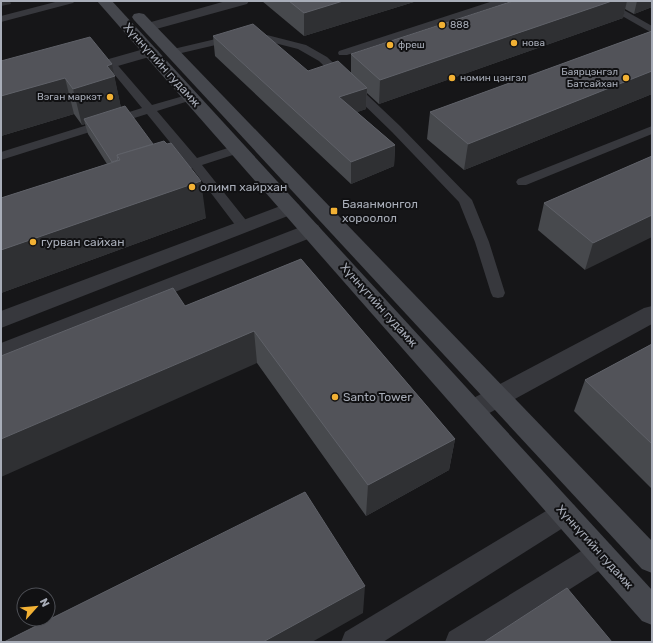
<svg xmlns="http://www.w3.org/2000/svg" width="653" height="643" font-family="Rubik,sans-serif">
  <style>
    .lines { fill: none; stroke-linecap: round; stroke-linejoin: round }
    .service { fill: #37383d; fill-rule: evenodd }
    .minor { fill: #37383d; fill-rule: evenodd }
    .secondary { fill: #45474d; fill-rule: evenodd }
    .wall { fill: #47494d }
    .shaded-wall { fill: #2f3033 }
    .building { fill: #525359; stroke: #5f6168 }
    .poi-dot { fill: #f2b134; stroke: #111113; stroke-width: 1.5 }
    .labels { text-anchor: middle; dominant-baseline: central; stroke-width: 4; stroke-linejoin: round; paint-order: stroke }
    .far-poi-label { font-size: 10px; fill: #a8adb8; stroke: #111113; text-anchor: start }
    .street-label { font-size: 12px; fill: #a8adb8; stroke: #111113 }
    .poi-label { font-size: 12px; fill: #a8adb8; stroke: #111113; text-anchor: start }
  </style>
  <rect width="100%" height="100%" fill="#161618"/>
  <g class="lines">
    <g class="service">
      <path d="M 59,1 L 75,1 L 73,3 L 1,22 L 1,16 Z"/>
      <path d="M 493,1 L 508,1 L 506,3 L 347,55 L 339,55 L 338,53 L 339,51 Z"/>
      <path d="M 596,1 L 608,1 L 652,26 L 652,33 Z"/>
      <path d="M 237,34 L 263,34 L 306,45 L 327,57 L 400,126 L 472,200 L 489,242 L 505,293 L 503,297 L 498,298 L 493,297 L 491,293 L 475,242 L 459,202 L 392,132 L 319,61 L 298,49 L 263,40 L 237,40 L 173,55 L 168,52 L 169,50 Z"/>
      <path d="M 110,60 L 114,61 L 152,105 L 187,95 L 195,95 L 197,97 L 195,99 L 157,111 L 197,158 L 234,146 L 242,146 L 244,149 L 242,152 L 202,165 L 249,224 L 251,227 L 249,230 L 239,230 L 192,168 L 171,175 L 167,174 L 165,171 L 167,168 L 186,162 L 147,114 L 1,160 L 1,152 L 142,108 L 105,63 Z"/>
      <path d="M 652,126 L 652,134 L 526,185 L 518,185 L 516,182 L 518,179 Z"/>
    </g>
    <g class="minor">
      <path d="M 226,1 L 249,1 L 247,4 L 149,31 L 144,30 L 142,27 L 144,24 Z"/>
      <path d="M 151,47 L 156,49 L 159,52 L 156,55 L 83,76 L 77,74 L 75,71 L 77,68 Z"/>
      <path d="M 291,202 L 298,204 L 301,208 L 298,212 L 1,328 L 1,311 Z"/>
      <path d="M 311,223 L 318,225 L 321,230 L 318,235 L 1,361 L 1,343 Z"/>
      <path d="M 652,306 L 652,324 L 482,417 L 473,420 L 464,417 L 461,410 L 464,403 L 644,308 Z"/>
      <path d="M 565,501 L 574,505 L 578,513 L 574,521 L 383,642 L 341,642 L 345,632 L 556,505 Z"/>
      <path d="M 601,541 L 611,545 L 615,554 L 611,563 L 487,642 L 445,642 L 449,632 L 591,545 Z"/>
    </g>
    <g class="secondary">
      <path d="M 97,1 L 112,1 L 652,590 L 652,625 L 642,621 Z"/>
      <path d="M 139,13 L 144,14 L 652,541 L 652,573 L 642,569 L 134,20 L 132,17 L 134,14 Z"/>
    </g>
  </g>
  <g class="wall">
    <path d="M 262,1 L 417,1 L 304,36 Z"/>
    <path d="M 513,1 L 652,1 L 652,7 L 634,14 L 625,9 L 623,18 L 379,104 L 367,93 L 366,109 L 357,112 L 395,145 L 394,166 L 351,184 L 215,56 L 213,36 L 308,71 L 351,73 L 351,54 Z"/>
    <path d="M 652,31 L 652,94 L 464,170 L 427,139 L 430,112 Z"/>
    <path d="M 1,61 L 114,76 L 121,108 L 206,218 L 1,293 L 1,198 L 107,164 L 88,134 L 85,124 L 82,125 L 74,114 L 1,136 Z"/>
    <path d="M 652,156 L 585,270 L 538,230 L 544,203 Z"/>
    <path d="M 301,259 L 455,439 L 449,470 L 366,516 L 257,363 L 185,306 Z"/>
    <path d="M 652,344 L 652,489 L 574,411 L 585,380 Z"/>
  </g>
  <g class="shaded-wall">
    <path d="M 1,1 L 10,1 L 11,4 L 1,6 Z"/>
    <path d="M 343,1 L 417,1 L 304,36 L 304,13 Z"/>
    <path d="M 612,1 L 627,1 L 623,18 L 379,104 L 380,80 Z"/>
    <path d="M 637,1 L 652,1 L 652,7 L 634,14 Z"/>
    <path d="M 112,64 L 122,113 L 84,119 L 85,124 L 82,125 L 73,89 L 107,66 Z"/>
    <path d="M 652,71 L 652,94 L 464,170 L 468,144 Z"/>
    <path d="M 65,78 L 74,114 L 1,136 L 1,96 Z"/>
    <path d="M 367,88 L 366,109 L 339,119 L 339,97 Z"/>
    <path d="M 395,145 L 394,166 L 351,184 L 351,162 Z"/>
    <path d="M 201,181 L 206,218 L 1,293 L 1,250 Z"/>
    <path d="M 652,215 L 652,237 L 585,270 L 593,243 Z"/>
    <path d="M 254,331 L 257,363 L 1,477 L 1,439 Z"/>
    <path d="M 455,439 L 449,470 L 366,516 L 368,485 Z"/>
    <path d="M 365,586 L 363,613 L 312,642 L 263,642 Z"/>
  </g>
  <g class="building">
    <path d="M 289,1 L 343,1 L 304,13 Z"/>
    <path d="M 513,1 L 612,1 L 380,80 L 351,54 Z"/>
    <path d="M 253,24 L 308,71 L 338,61 L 367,88 L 339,97 L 395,145 L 351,162 L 213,36 Z"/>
    <path d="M 652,31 L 652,71 L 468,144 L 430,112 Z"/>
    <path d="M 90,37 L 112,64 L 107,66 L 115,76 L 73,89 L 65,78 L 1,96 L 1,61 Z"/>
    <path d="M 125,106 L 153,144 L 117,155 L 118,160 L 112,162 L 84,119 Z"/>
    <path d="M 164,141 L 167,144 L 171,143 L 201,181 L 1,250 L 1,198 L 120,160 L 117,155 Z"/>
    <path d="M 652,156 L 652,215 L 593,243 L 544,203 Z"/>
    <path d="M 301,259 L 455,439 L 368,485 L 254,331 L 1,439 L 1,356 L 173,288 L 185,306 Z"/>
    <path d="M 652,344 L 652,444 L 585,380 Z"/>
    <path d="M 305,492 L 365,586 L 263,642 L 4,642 Z"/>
    <path d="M 567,588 L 612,642 L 484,642 Z"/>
  </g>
  <g class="poi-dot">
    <circle cx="442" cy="25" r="4"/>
    <circle cx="514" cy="43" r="4"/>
    <circle cx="390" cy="45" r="4"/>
    <circle cx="452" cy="78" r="4"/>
    <circle cx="626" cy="78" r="4"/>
    <circle cx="110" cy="97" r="4"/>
    <circle cx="192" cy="187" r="4"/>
    <rect x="330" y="207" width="8" height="8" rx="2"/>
    <circle cx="33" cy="242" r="4"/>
    <circle cx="335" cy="397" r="4"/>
  </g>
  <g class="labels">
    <g class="far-poi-label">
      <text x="450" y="25">888</text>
      <text x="522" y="43">нова</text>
      <text x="398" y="45">фреш</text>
      <text x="618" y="72" text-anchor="end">Баярцэнгэл<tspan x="618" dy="12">Батсайхан</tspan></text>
      <text x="460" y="78">номин цэнгэл</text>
      <text x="102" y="97" text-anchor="end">Вэган маркэт</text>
    </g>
    <g class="street-label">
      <text transform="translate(162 65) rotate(48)">Хүннүгийн гудамж</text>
      <text transform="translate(379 305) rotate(48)">Хүннүгийн гудамж</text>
      <text transform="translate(595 547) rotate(48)">Хүннүгийн гудамж</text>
    </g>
    <g class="poi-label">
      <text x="200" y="187">олимп хайрхан</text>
      <text x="342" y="204">Баяанмонгол<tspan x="342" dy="14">хороолол</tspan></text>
      <text x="41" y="242">гурван сайхан</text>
      <text x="343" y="397">Santo Tower</text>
    </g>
  </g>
  <rect width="653" height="643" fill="none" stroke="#a8adb8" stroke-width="4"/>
  <g transform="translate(36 607) rotate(63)"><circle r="19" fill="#111113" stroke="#4d4f55"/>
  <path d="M0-3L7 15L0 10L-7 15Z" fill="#f2b134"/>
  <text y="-6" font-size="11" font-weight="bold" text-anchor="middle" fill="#a8adb8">N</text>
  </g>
</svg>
